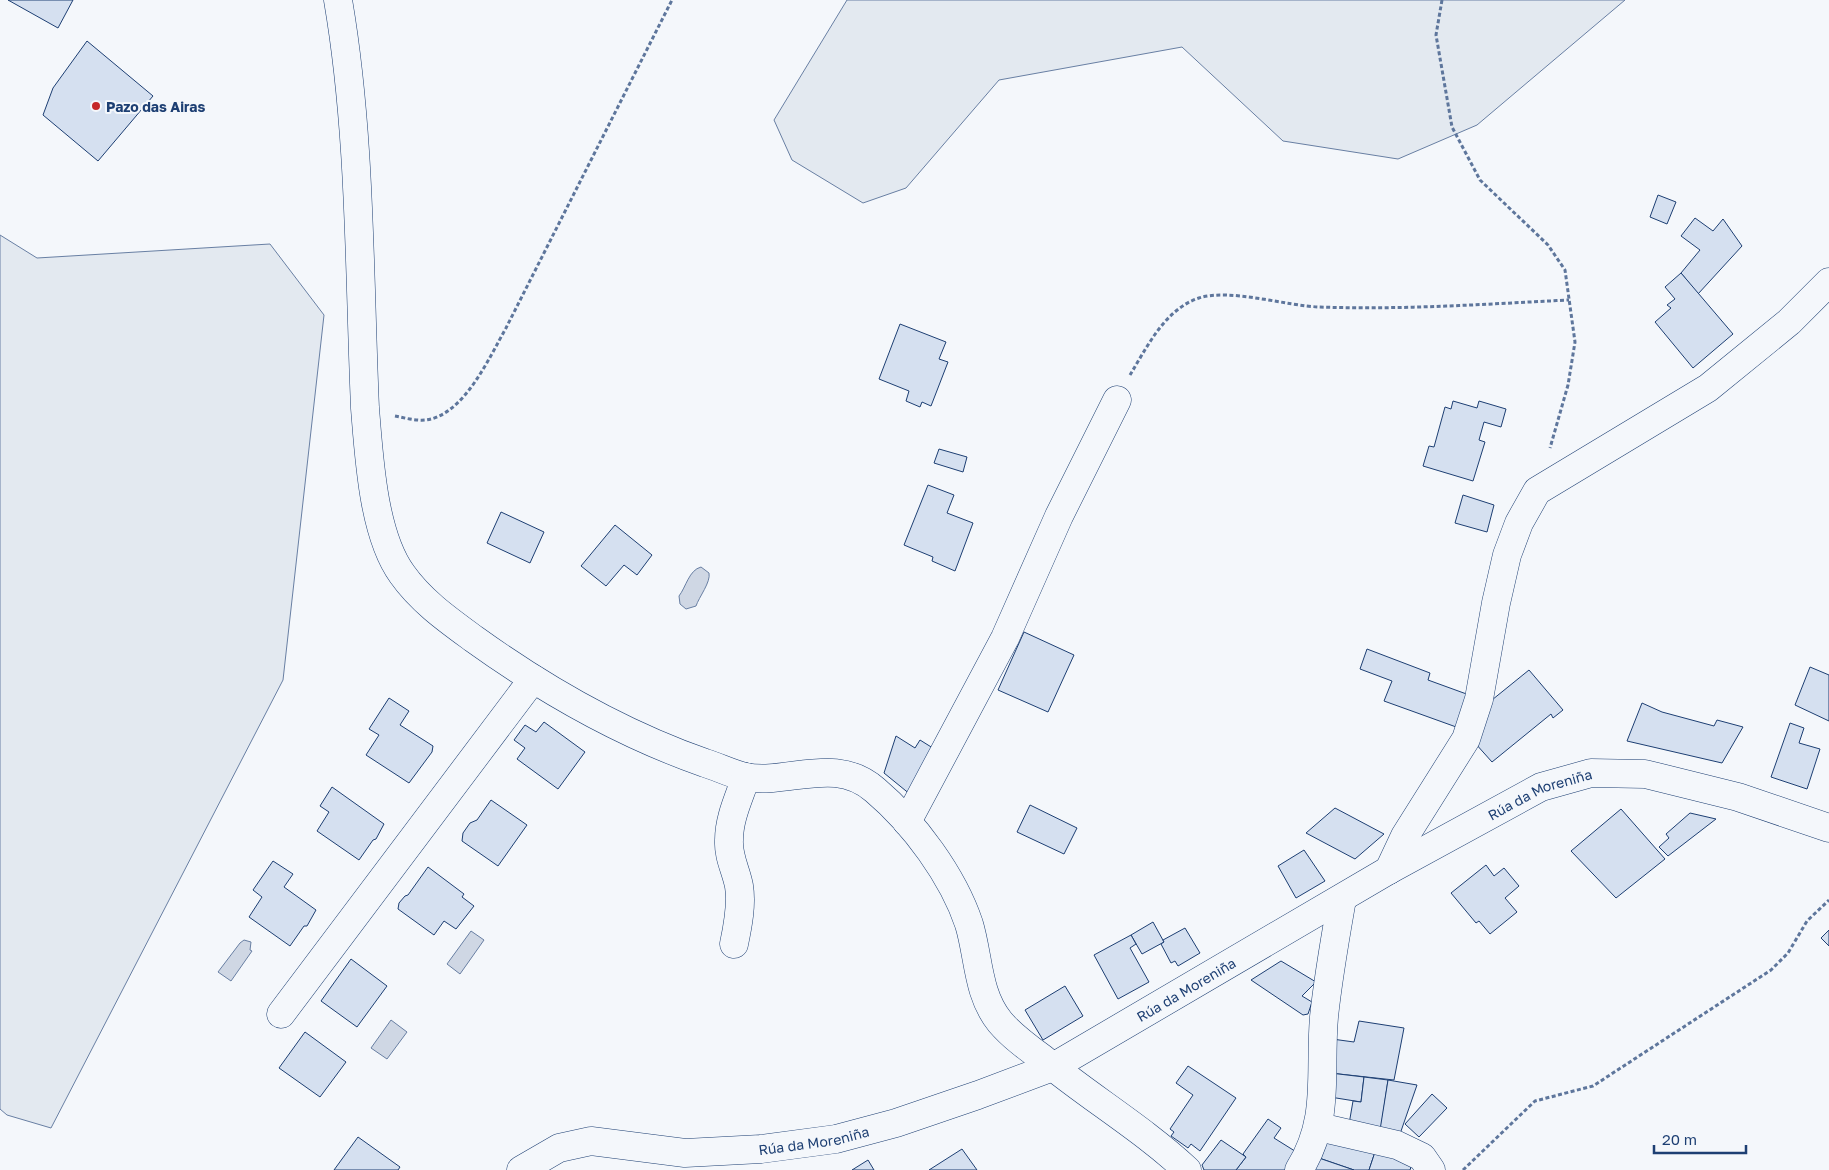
<svg xmlns="http://www.w3.org/2000/svg" width="1829" height="1170" font-family="'Golos Text',sans-serif">
  <style>
    .green { fill: #e3e9f0; stroke: #687fa3 }
    .water { fill: #cfd7e4; stroke: #687fa3 }
    .building { fill: #d5e0f0; stroke: #1d3f73 }
    .lines { fill: none; stroke-linecap: round; stroke-linejoin: round }
    .street-casing { stroke: #1d3f73; stroke-width: 29 }
    .secondary-casing { stroke: #1d3f73; stroke-width: 29 }
    .path { stroke: #5e769c; stroke-width: 3; stroke-dasharray: 4 2.5; stroke-linecap: butt }
    .street { stroke: #f4f7fb; stroke-width: 28 }
    .secondary { stroke: #f4f7fb; stroke-width: 28 }
    .poi-dot { fill: #c62828; stroke: #f4f7fb; stroke-width: 2 }
    .labels { text-anchor: middle; dominant-baseline: central; stroke-width: 4; stroke-linejoin: round; paint-order: stroke }
    .poi-label { font-size: 14px; font-weight: bold; fill: #1d3f73; stroke: #f4f7fb; text-anchor: start }
    .street-label { font-size: 14px; fill: #1d3f73; stroke: #f4f7fb }
  </style>
  <rect width="100%" height="100%" fill="#f4f7fb"/>
  <g class="green">
    <path d="M 847,0 L 1625,0 L 1477,125 L 1398,159 L 1283,141 L 1182,47 L 999,80 L 906,188 L 863,203 L 792,160 L 774,120 Z"/>
    <path d="M 0,235 L 37,258 L 270,244 L 324,315 L 283,680 L 51,1128 L 7,1115 L 0,1109 Z"/>
  </g>
  <g class="water">
    <path d="M 701,567 L 709,573 C 711,582 699,597 696,606 L 686,609 L 680,604 L 679,596 C 686,587 689,570 701,567 Z"/>
    <path d="M 471,931 L 484,940 L 460,974 L 447,964 Z"/>
    <path d="M 244,940 L 251,942 L 250,950 L 252,951 L 231,981 L 218,972 L 240,943 Z"/>
    <path d="M 391,1020 L 407,1032 L 387,1059 L 371,1048 Z"/>
  </g>
  <g class="building">
    <path d="M 8,0 L 73,0 L 58,28 Z"/>
    <path d="M 87,41 L 153,96 L 98,161 L 43,115 L 53,88 Z"/>
    <path d="M 1658,195 L 1676,202 L 1667,224 L 1650,217 Z"/>
    <path d="M 1695,218 L 1713,231 L 1723,219 L 1742,246 L 1698,294 L 1681,273 L 1700,250 L 1681,236 Z"/>
    <path d="M 1681,273 L 1733,334 L 1693,368 L 1655,322 L 1671,308 L 1667,305 L 1675,299 L 1665,287 Z"/>
    <path d="M 900,324 L 946,342 L 939,359 L 948,362 L 931,406 L 922,402 L 920,407 L 906,401 L 909,391 L 879,379 Z"/>
    <path d="M 1453,401 L 1477,408 L 1479,401 L 1506,409 L 1501,427 L 1484,422 L 1479,440 L 1485,442 L 1473,481 L 1423,466 L 1429,446 L 1434,447 L 1445,407 L 1451,409 Z"/>
    <path d="M 939,449 L 967,457 L 963,472 L 934,463 Z"/>
    <path d="M 928,485 L 954,495 L 947,513 L 973,523 L 955,571 L 932,561 L 933,557 L 904,545 Z"/>
    <path d="M 1463,495 L 1494,505 L 1487,532 L 1455,523 Z"/>
    <path d="M 501,512 L 544,532 L 530,563 L 487,543 Z"/>
    <path d="M 615,525 L 652,555 L 637,575 L 624,565 L 606,586 L 581,566 Z"/>
    <path d="M 1024,632 L 1074,655 L 1048,712 L 998,690 Z"/>
    <path d="M 1367,649 L 1430,673 L 1428,680 L 1472,696 L 1459,728 L 1384,701 L 1392,681 L 1360,669 Z"/>
    <path d="M 1810,667 L 1829,675 L 1829,721 L 1795,705 Z"/>
    <path d="M 1529,670 L 1563,710 L 1553,718 L 1551,714 L 1492,762 L 1475,743 L 1487,704 Z"/>
    <path d="M 389,698 L 409,711 L 400,725 L 433,746 L 432,752 L 409,783 L 366,755 L 379,735 L 369,729 Z"/>
    <path d="M 1642,703 L 1662,712 L 1714,726 L 1717,720 L 1743,727 L 1722,763 L 1627,741 Z"/>
    <path d="M 544,722 L 585,752 L 558,789 L 517,759 L 525,748 L 514,740 L 525,725 L 536,732 Z"/>
    <path d="M 1790,723 L 1804,728 L 1799,743 L 1820,749 L 1807,789 L 1771,777 Z"/>
    <path d="M 896,736 L 915,748 L 920,740 L 936,750 L 911,795 L 884,773 Z"/>
    <path d="M 332,787 L 384,824 L 376,839 L 373,840 L 359,860 L 317,831 L 329,812 L 320,806 Z"/>
    <path d="M 491,800 L 527,825 L 498,866 L 462,841 L 463,833 L 470,823 L 477,820 Z"/>
    <path d="M 1030,805 L 1077,828 L 1064,854 L 1017,832 Z"/>
    <path d="M 1335,808 L 1384,834 L 1355,859 L 1306,833 Z"/>
    <path d="M 1621,809 L 1665,859 L 1616,898 L 1571,851 Z"/>
    <path d="M 1690,813 L 1716,819 L 1668,856 L 1659,847 L 1669,838 L 1666,834 Z"/>
    <path d="M 1304,850 L 1325,881 L 1296,898 L 1278,866 Z"/>
    <path d="M 273,861 L 293,874 L 284,887 L 316,910 L 307,926 L 304,926 L 290,946 L 249,917 L 262,897 L 253,890 Z"/>
    <path d="M 1486,865 L 1494,876 L 1504,868 L 1519,886 L 1505,898 L 1517,912 L 1490,934 L 1479,921 L 1476,923 L 1451,893 Z"/>
    <path d="M 428,867 L 464,894 L 462,897 L 474,906 L 456,929 L 444,921 L 434,935 L 398,909 L 399,903 L 405,896 L 408,895 Z"/>
    <path d="M 1153,922 L 1164,942 L 1142,954 L 1131,935 Z"/>
    <path d="M 1185,928 L 1200,953 L 1178,966 L 1175,961 L 1171,963 L 1161,944 L 1164,942 L 1163,940 Z"/>
    <path d="M 1829,930 L 1829,946 L 1821,938 Z"/>
    <path d="M 1131,935 L 1136,944 L 1130,948 L 1149,982 L 1118,999 L 1094,955 Z"/>
    <path d="M 351,959 L 387,986 L 357,1027 L 321,1001 Z"/>
    <path d="M 1281,961 L 1316,982 L 1302,996 L 1312,1002 L 1308,1014 L 1303,1015 L 1251,980 Z"/>
    <path d="M 1065,986 L 1083,1016 L 1043,1040 L 1025,1010 Z"/>
    <path d="M 1359,1021 L 1404,1028 L 1394,1080 L 1330,1073 L 1332,1039 L 1354,1042 Z"/>
    <path d="M 305,1032 L 346,1062 L 320,1097 L 279,1068 Z"/>
    <path d="M 1188,1066 L 1236,1098 L 1200,1151 L 1191,1144 L 1188,1148 L 1171,1136 L 1174,1132 L 1170,1129 L 1193,1095 L 1176,1083 Z"/>
    <path d="M 1330,1073 L 1364,1077 L 1361,1102 L 1330,1097 Z"/>
    <path d="M 1364,1077 L 1388,1080 L 1380,1135 L 1348,1130 L 1353,1101 L 1361,1102 Z"/>
    <path d="M 1388,1080 L 1417,1085 L 1400,1134 L 1380,1130 Z"/>
    <path d="M 1432,1094 L 1447,1108 L 1419,1137 L 1405,1124 Z"/>
    <path d="M 1268,1119 L 1281,1128 L 1274,1138 L 1298,1153 L 1287,1170 L 1236,1170 L 1246,1157 L 1243,1154 Z"/>
    <path d="M 1321,1134 L 1375,1152 L 1369,1170 L 1354,1170 L 1313,1156 Z"/>
    <path d="M 358,1137 L 400,1167 L 398,1170 L 334,1170 Z"/>
    <path d="M 1221,1140 L 1246,1157 L 1236,1170 L 1204,1170 L 1202,1165 Z"/>
    <path d="M 962,1149 L 977,1170 L 929,1170 Z"/>
    <path d="M 1375,1152 L 1414,1158 L 1410,1170 L 1369,1170 Z"/>
    <path d="M 1313,1156 L 1354,1170 L 1305,1170 Z"/>
    <path d="M 868,1160 L 874,1170 L 852,1170 Z"/>
  </g>
  <g class="lines">
    <defs>
      <g id="street">
        <path d="M 338,0 C 361,134 359,272 365,408 C 369,457 373,534 402,574 C 421,601 448,620 474,639 C 545,690 622,734 705,763 C 718,767 732,774 745,777 C 790,785 835,755 875,790 C 914,823 953,876 969,924 C 979,957 977,994 1000,1022 C 1012,1036 1027,1047 1042,1058 C 1089,1097 1142,1128 1187,1170"/>
        <path d="M 907,822 L 1005,638 L 1059,516 L 1117,400"/>
        <path d="M 1389,870 L 1405,836 L 1466,739 L 1479,699 L 1496,603 L 1507,555 L 1519,523 L 1537,491 L 1708,388 L 1789,322 L 1829,282"/>
        <path d="M 734,944 C 738,925 742,904 739,886 C 736,870 728,857 729,840 C 729,818 739,798 746,777"/>
        <path d="M 281,1014 L 533,679"/>
        <path d="M 1319,1127 L 1397,1145 L 1422,1157 L 1431,1170"/>
        <path d="M 1299,1170 C 1331,1119 1319,1074 1324,1017 C 1328,978 1335,939 1342,899"/>
      </g>
      <g id="secondary">
        <path id="s1" d="M 521,1170 L 559,1148 L 591,1141 L 685,1153 L 761,1149 L 836,1139 L 896,1123 L 978,1095 L 1053,1067 L 1389,870 L 1541,787 L 1591,773 L 1645,774 L 1738,797 L 1829,828"/>
      </g>
    </defs>
    <use href="#street" class="street-casing"/>
    <use href="#secondary" class="secondary-casing"/>
    <g class="path">
      <path d="M 1442,0 L 1436,35 L 1452,127 L 1480,180 L 1548,245 L 1565,270 L 1575,342 L 1568,385 L 1550,448"/>
      <path d="M 1130,375 C 1147,347 1165,309 1199,298 C 1230,288 1286,306 1320,307 C 1403,310 1486,304 1569,300"/>
      <path d="M 395,416 C 405,418 416,421 426,420 C 464,415 489,358 506,328 L 672,0"/>
      <path d="M 1463,1170 L 1535,1101 L 1593,1086 L 1771,970 L 1788,953 L 1807,921 L 1829,900"/>
    </g>
    <use href="#street" class="street"/>
    <use href="#secondary" class="secondary"/>
  </g>
  <circle class="poi-dot" cx="96" cy="106" r="5"/>
  <g class="labels">
    <g class="poi-label">
      <text x="106" y="106">Pazo das Airas</text>
    </g>
    <g class="street-label">
      <text stroke="none"><textPath href="#s1" startOffset="1111">Rúa da Moreniña</textPath></text>
      <text stroke="none"><textPath href="#s1" startOffset="706">Rúa da Moreniña</textPath></text>
      <text stroke="none"><textPath href="#s1" startOffset="301">Rúa da Moreniña</textPath></text>
    </g>
  </g>
  <path d="M1654 1145v8h92v-8" fill="none" stroke="#1d3f73" stroke-width="2.5"/>
  <text x="1662" y="1145" font-size="15" fill="#1d3f73" stroke="#f4f7fb" stroke-width="4" paint-order="stroke">20 m</text>
</svg>
